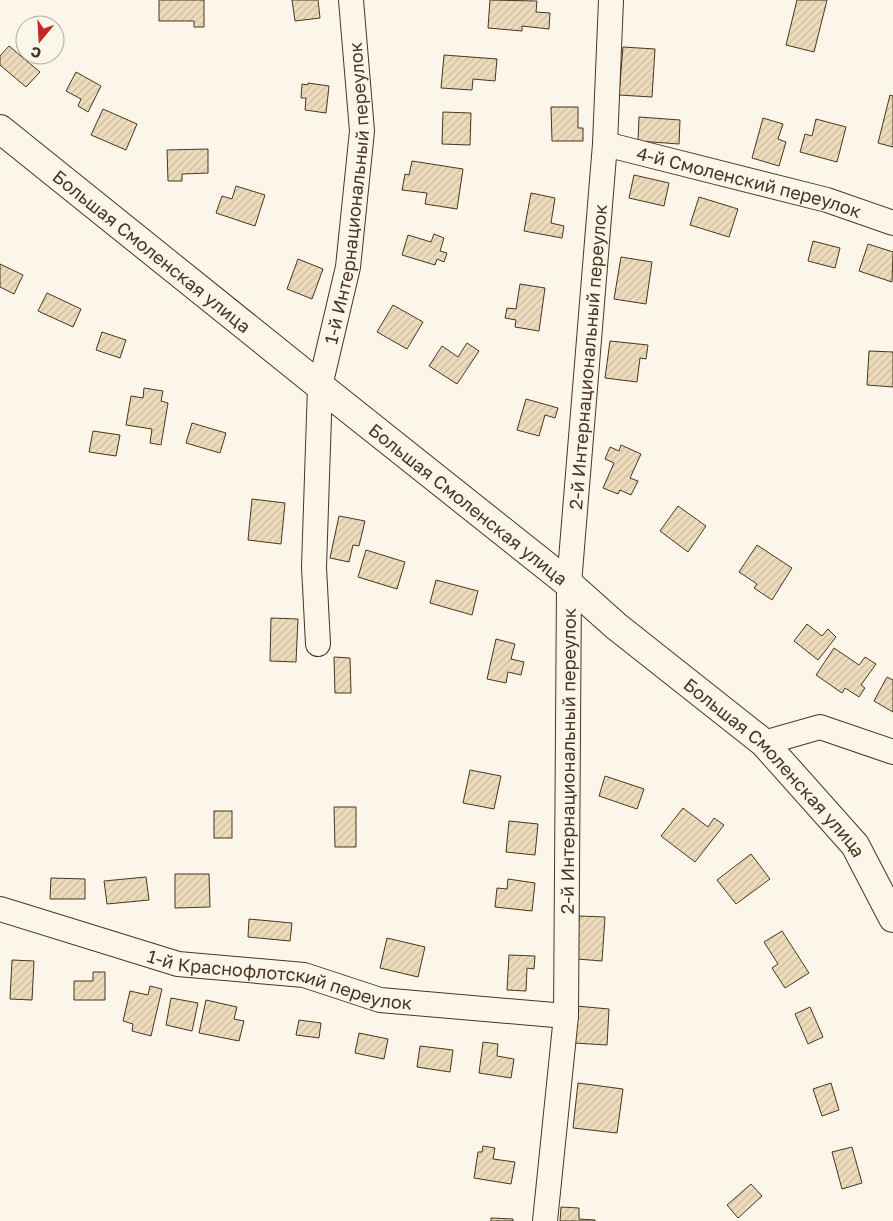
<svg xmlns="http://www.w3.org/2000/svg" width="893" height="1221" font-family="'Golos Text',sans-serif">
  <style>
    .building { fill: url(#building-hatch); stroke: #4a3520 }
    .lines { fill: none; stroke-linecap: round; stroke-linejoin: round }
    .minor-casing { stroke: #4a3520; stroke-width: 26 }
    .major-casing { stroke: #4a3520; stroke-width: 30 }
    .minor { stroke: #fbf6e9; stroke-width: 24 }
    .major { stroke: #fbf6e9; stroke-width: 28 }
    .labels { text-anchor: middle; dominant-baseline: central; stroke-width: 4; stroke-linejoin: round; paint-order: stroke }
    .street-label { font-size: 18px; fill: #4a3520; stroke: #fbf6e9 }
  </style>
  <defs>
    <pattern id="building-hatch" width="6" height="6" patternUnits="userSpaceOnUse" patternTransform="scale(1.25)"><rect width="6" height="6" fill="#ecdcbc"/><path d="M-1 1l2-2M0 6l6-6M5 7l2-2" fill="none" stroke="#ccbda1"/></pattern>
  </defs>
  <rect width="100%" height="100%" fill="#fbf6e9"/>
  <g class="building">
    <path d="M 159,0 L 204,0 L 204,27 L 194,27 L 194,21 L 159,21 Z"/>
    <path d="M 292,0 L 318,0 L 320,18 L 295,21 Z"/>
    <path d="M 490,0 L 537,1 L 536,12 L 550,13 L 549,29 L 522,26 L 522,31 L 488,28 Z"/>
    <path d="M 797,0 L 827,0 L 814,52 L 786,45 Z"/>
    <path d="M 9,46 L 40,72 L 26,87 L 0,65 L 0,56 Z"/>
    <path d="M 623,47 L 655,49 L 652,97 L 619,95 Z"/>
    <path d="M 444,55 L 497,59 L 495,81 L 473,79 L 472,90 L 441,88 Z"/>
    <path d="M 76,72 L 101,86 L 88,112 L 78,106 L 81,99 L 66,91 Z"/>
    <path d="M 308,83 L 329,86 L 326,113 L 305,110 L 306,98 L 301,98 L 302,84 L 308,85 Z"/>
    <path d="M 890,95 L 893,96 L 893,147 L 878,143 Z"/>
    <path d="M 551,107 L 578,107 L 578,128 L 583,128 L 583,141 L 552,141 Z"/>
    <path d="M 103,109 L 137,124 L 126,150 L 91,135 Z"/>
    <path d="M 443,112 L 471,113 L 470,145 L 442,144 Z"/>
    <path d="M 639,117 L 680,120 L 679,144 L 638,141 Z"/>
    <path d="M 763,118 L 783,124 L 778,139 L 786,142 L 779,166 L 752,158 Z"/>
    <path d="M 816,119 L 846,127 L 837,162 L 800,152 L 805,134 L 812,136 Z"/>
    <path d="M 208,149 L 208,173 L 182,174 L 182,181 L 168,181 L 167,150 Z"/>
    <path d="M 412,161 L 463,169 L 457,209 L 425,204 L 427,193 L 402,190 L 405,174 L 409,175 Z"/>
    <path d="M 634,175 L 669,183 L 664,206 L 629,198 Z"/>
    <path d="M 236,186 L 265,195 L 255,226 L 216,213 L 222,196 L 232,199 Z"/>
    <path d="M 531,193 L 555,198 L 551,223 L 564,226 L 562,238 L 524,231 Z"/>
    <path d="M 699,197 L 738,209 L 729,237 L 690,225 Z"/>
    <path d="M 434,234 L 444,238 L 440,251 L 447,253 L 444,262 L 437,259 L 435,265 L 402,255 L 408,235 L 431,242 Z"/>
    <path d="M 813,241 L 840,248 L 835,268 L 808,261 Z"/>
    <path d="M 868,244 L 893,252 L 892,282 L 859,271 Z"/>
    <path d="M 621,257 L 652,262 L 646,304 L 614,299 Z"/>
    <path d="M 298,259 L 323,269 L 312,299 L 287,289 Z"/>
    <path d="M 0,264 L 23,275 L 14,294 L 0,287 Z"/>
    <path d="M 520,284 L 545,288 L 539,331 L 515,327 L 516,320 L 505,318 L 507,308 L 516,309 Z"/>
    <path d="M 47,293 L 81,309 L 73,327 L 38,311 Z"/>
    <path d="M 393,305 L 423,322 L 407,349 L 377,332 Z"/>
    <path d="M 102,332 L 126,340 L 120,358 L 96,350 Z"/>
    <path d="M 610,341 L 648,345 L 646,359 L 640,358 L 637,382 L 605,378 Z"/>
    <path d="M 467,343 L 479,351 L 457,384 L 429,366 L 442,346 L 458,357 Z"/>
    <path d="M 869,351 L 893,352 L 893,387 L 867,385 Z"/>
    <path d="M 144,388 L 163,391 L 161,401 L 168,403 L 161,445 L 150,443 L 152,429 L 126,425 L 131,396 L 143,398 Z"/>
    <path d="M 526,399 L 558,408 L 555,418 L 545,415 L 539,436 L 517,430 Z"/>
    <path d="M 192,423 L 226,433 L 220,453 L 186,443 Z"/>
    <path d="M 93,431 L 120,435 L 116,456 L 89,452 Z"/>
    <path d="M 621,445 L 641,454 L 630,478 L 638,481 L 631,495 L 620,490 L 618,494 L 603,488 L 614,463 L 605,459 L 610,447 L 619,451 Z"/>
    <path d="M 252,499 L 285,503 L 281,544 L 248,540 Z"/>
    <path d="M 678,506 L 706,526 L 688,552 L 660,531 Z"/>
    <path d="M 339,516 L 365,521 L 359,546 L 353,545 L 349,562 L 330,558 Z"/>
    <path d="M 757,545 L 792,568 L 772,600 L 754,588 L 757,584 L 739,572 Z"/>
    <path d="M 366,550 L 405,562 L 397,589 L 358,577 Z"/>
    <path d="M 436,580 L 478,591 L 472,615 L 430,603 Z"/>
    <path d="M 271,618 L 298,619 L 296,662 L 270,661 Z"/>
    <path d="M 807,624 L 822,636 L 828,629 L 836,637 L 818,660 L 794,641 Z"/>
    <path d="M 496,639 L 515,644 L 511,659 L 524,662 L 521,675 L 508,672 L 506,683 L 487,679 Z"/>
    <path d="M 834,648 L 859,665 L 865,657 L 876,664 L 861,685 L 865,688 L 859,697 L 845,688 L 842,693 L 816,675 Z"/>
    <path d="M 334,657 L 350,658 L 351,693 L 335,693 Z"/>
    <path d="M 887,677 L 893,680 L 893,712 L 874,701 Z"/>
    <path d="M 470,770 L 501,776 L 494,809 L 463,803 Z"/>
    <path d="M 605,776 L 644,789 L 637,809 L 599,796 Z"/>
    <path d="M 334,807 L 356,807 L 356,847 L 335,847 Z"/>
    <path d="M 683,808 L 708,827 L 714,818 L 724,825 L 695,862 L 661,836 Z"/>
    <rect x="214" y="811" width="18" height="27"/>
    <path d="M 509,821 L 538,824 L 535,855 L 506,852 Z"/>
    <path d="M 751,854 L 770,879 L 736,904 L 717,880 Z"/>
    <path d="M 175,874 L 209,874 L 210,907 L 175,908 Z"/>
    <path d="M 146,877 L 149,900 L 107,904 L 104,881 Z"/>
    <path d="M 51,878 L 85,879 L 85,899 L 50,899 Z"/>
    <path d="M 508,879 L 535,883 L 532,911 L 495,907 L 497,888 L 507,889 Z"/>
    <path d="M 579,916 L 605,917 L 602,961 L 577,959 Z"/>
    <path d="M 249,919 L 292,923 L 290,941 L 248,937 Z"/>
    <path d="M 782,931 L 809,973 L 785,988 L 772,968 L 778,964 L 764,942 Z"/>
    <path d="M 387,938 L 425,947 L 418,977 L 380,968 Z"/>
    <path d="M 509,955 L 535,956 L 534,969 L 527,968 L 526,991 L 507,990 Z"/>
    <path d="M 12,960 L 34,961 L 32,1000 L 10,999 Z"/>
    <path d="M 93,972 L 105,972 L 105,1000 L 74,1000 L 74,981 L 93,981 Z"/>
    <path d="M 150,986 L 162,989 L 151,1036 L 132,1031 L 133,1024 L 123,1021 L 130,991 L 148,995 Z"/>
    <path d="M 171,998 L 198,1003 L 192,1031 L 166,1025 Z"/>
    <path d="M 206,1000 L 237,1007 L 234,1019 L 244,1021 L 239,1041 L 199,1033 Z"/>
    <path d="M 576,1006 L 609,1009 L 607,1045 L 574,1043 Z"/>
    <path d="M 810,1007 L 823,1037 L 808,1044 L 795,1014 Z"/>
    <path d="M 299,1020 L 321,1023 L 319,1038 L 296,1035 Z"/>
    <path d="M 359,1033 L 388,1039 L 384,1059 L 355,1053 Z"/>
    <path d="M 483,1042 L 498,1044 L 497,1056 L 514,1059 L 511,1078 L 479,1073 Z"/>
    <path d="M 420,1046 L 453,1050 L 450,1072 L 417,1067 Z"/>
    <path d="M 578,1083 L 623,1089 L 617,1133 L 573,1128 Z"/>
    <path d="M 831,1083 L 839,1110 L 822,1116 L 813,1089 Z"/>
    <path d="M 483,1146 L 495,1148 L 493,1159 L 515,1162 L 511,1184 L 474,1178 L 478,1152 L 482,1152 Z"/>
    <path d="M 852,1147 L 862,1183 L 842,1189 L 832,1152 Z"/>
    <path d="M 751,1184 L 762,1196 L 738,1218 L 727,1205 Z"/>
    <path d="M 561,1207 L 579,1208 L 579,1219 L 595,1220 L 595,1221 L 560,1221 Z"/>
    <path d="M 491,1218 L 513,1219 L 513,1221 L 491,1221 Z"/>
  </g>
  <g class="lines">
    <defs>
      <g id="minor">
        <path id="s1" d="M 605,144 L 827,200 L 893,223"/>
        <path id="s2" d="M 318,644 L 314,567 L 320,386 L 348,267 L 362,131 L 351,0"/>
        <path d="M 764,743 L 820,727 L 893,752"/>
        <path id="s3" d="M 0,909 L 178,964 L 304,975 L 380,1000 L 566,1016"/>
        <path id="s4" d="M 545,1221 L 566,1016 L 569,584 L 605,144 L 611,0"/>
      </g>
      <g id="major">
        <path id="s5" d="M 0,129 L 320,386 L 569,584 L 616,626 L 764,743 L 855,845 L 893,918"/>
      </g>
    </defs>
    <use href="#minor" class="minor-casing"/>
    <use href="#major" class="major-casing"/>
    <use href="#minor" class="minor"/>
    <use href="#major" class="major"/>
  </g>
  <g class="labels">
    <g class="street-label">
      <text stroke="none"><textPath href="#s1" startOffset="149">4-й Смоленский переулок</textPath></text>
      <text stroke="none"><textPath href="#s2" startOffset="454">1-й Интернациональный переулок</textPath></text>
      <text stroke="none"><textPath href="#s5" startOffset="195">Большая Смоленская улица</textPath></text>
      <text stroke="none"><textPath href="#s4" startOffset="866">2-й Интернациональный переулок</textPath></text>
      <text stroke="none"><textPath href="#s5" startOffset="600">Большая Смоленская улица</textPath></text>
      <text stroke="none"><textPath href="#s4" startOffset="461">2-й Интернациональный переулок</textPath></text>
      <text stroke="none"><textPath href="#s5" startOffset="1005">Большая Смоленская улица</textPath></text>
      <text stroke="none"><textPath href="#s3" startOffset="290">1-й Краснофлотский переулок</textPath></text>
    </g>
  </g>
  <g transform="translate(40 40) rotate(198)"><circle r="24" fill="#fbf6e9" stroke="#b4a999"/>
  <path d="M0-4L9 19L0 12L-9 19Z" fill="#c62828"/>
  <text y="-8" font-size="14" font-weight="bold" text-anchor="middle" fill="#4a3520">С</text>
  </g>
</svg>
